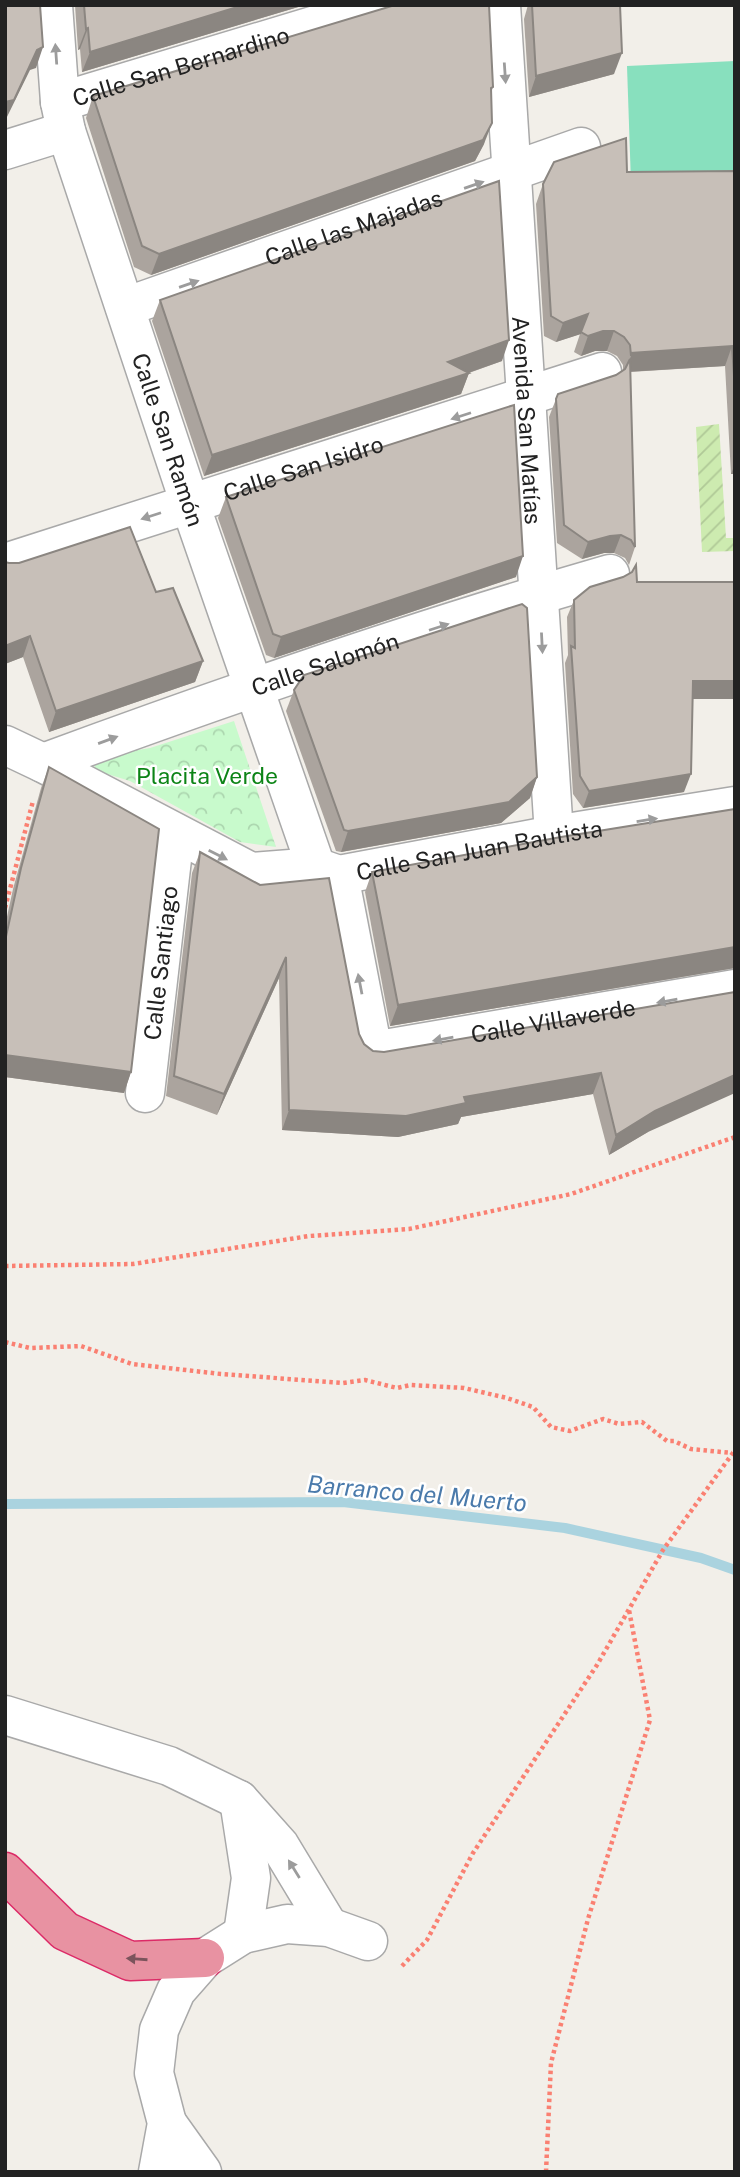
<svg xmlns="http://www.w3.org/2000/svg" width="740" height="2177" font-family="'Public Sans',sans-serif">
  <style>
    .park { fill: url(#park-crowns) }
    .garden { fill: url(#garden-furrows) }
    .pitch { fill: #88e0be }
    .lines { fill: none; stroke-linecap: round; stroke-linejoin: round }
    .stream { stroke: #aad3df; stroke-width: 10 }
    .minor-casing { stroke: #a9a9a9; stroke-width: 41 }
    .highway-casing { stroke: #dc2a67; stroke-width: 41 }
    .path { stroke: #fa8072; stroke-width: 4.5; stroke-dasharray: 3.5 3.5; stroke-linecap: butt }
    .minor { stroke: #fff; stroke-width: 38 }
    .highway { stroke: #e892a2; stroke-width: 38 }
    .wall { fill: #aba49e }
    .shaded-wall { fill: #8b8681 }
    .building { fill: #c7bfb8; stroke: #8b8681; stroke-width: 2 }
    .oneway { fill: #9c9c9c }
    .oneway2 { fill: #7b545c }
    .labels { text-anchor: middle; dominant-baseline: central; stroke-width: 5; stroke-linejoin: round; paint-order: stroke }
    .street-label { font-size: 23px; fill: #222; stroke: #fff }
    .park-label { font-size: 23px; fill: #0c8416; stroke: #fff }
    .water-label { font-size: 24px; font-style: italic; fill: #4a7aab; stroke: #fff }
  </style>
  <defs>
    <pattern id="park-crowns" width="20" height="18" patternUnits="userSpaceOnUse" patternTransform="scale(1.75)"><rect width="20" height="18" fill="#c8facc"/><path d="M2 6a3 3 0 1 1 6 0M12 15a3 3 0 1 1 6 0" fill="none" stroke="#acd6af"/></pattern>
    <pattern id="garden-furrows" width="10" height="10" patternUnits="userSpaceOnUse" patternTransform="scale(1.75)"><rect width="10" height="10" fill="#cdebb0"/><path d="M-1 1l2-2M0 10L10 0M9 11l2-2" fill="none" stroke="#b0c997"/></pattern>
  </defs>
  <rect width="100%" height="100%" fill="#f2efe9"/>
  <path class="park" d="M 234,721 L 276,847 L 240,842 L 130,781 L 94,770 L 96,757 L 150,748 Z"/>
  <path class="garden" d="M 719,424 L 726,538 L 735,538 L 735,551 L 702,552 L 696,427 Z"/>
  <path class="pitch" d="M 735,61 L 735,178 L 631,183 L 627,66 Z"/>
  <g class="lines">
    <path class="stream" d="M 5,1504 L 343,1502 L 565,1528 L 701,1558 L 735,1570"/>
    <defs>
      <g id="minor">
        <path id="s1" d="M 53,5 L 60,102 L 66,131 L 190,504 L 316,867"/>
        <path id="s2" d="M 501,5 L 554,835"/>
        <path id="s3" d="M 60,102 L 382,5"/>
        <path d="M 5,150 L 66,131"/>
        <path id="s4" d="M 125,307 L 581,147"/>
        <path id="s5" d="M 5,563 L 602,372"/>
        <path id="s6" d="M 5,745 L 43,763 L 251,872 L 316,867 L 339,875 L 554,835 L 735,806"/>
        <path id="s7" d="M 43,763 C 230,694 419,629 610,574"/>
        <path id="s8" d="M 339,875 L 373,1051 L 735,989"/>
        <path id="s9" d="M 145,1093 L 175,833"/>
        <path d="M 5,1715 L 169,1766 L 239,1800 L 280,1846 L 329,1927"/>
        <path d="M 239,1800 L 251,1878 L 243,1934"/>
        <path d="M 167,2123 L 202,2172"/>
        <path d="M 158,2172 L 167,2123 L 154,2073 L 159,2030 L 176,1991 L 205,1958 L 243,1934 L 287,1924 L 329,1927 L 368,1941"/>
      </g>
      <path id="highway" d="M 5,1872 L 65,1931 L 130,1961 L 205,1958"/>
    </defs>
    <use href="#minor" class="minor-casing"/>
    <use href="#highway" class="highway-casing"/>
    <g class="path">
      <path d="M 5,908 L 33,801"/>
      <path d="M 5,1266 L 133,1264 L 309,1236 L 409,1229 L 571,1194 L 735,1137"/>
      <path d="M 5,1342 L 30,1348 L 81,1346 L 132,1364 L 221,1374 L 343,1383 L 365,1380 L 397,1388 L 411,1385 L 464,1388 L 507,1398 L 533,1407 L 551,1427 L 570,1431 L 603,1419 L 619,1424 L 642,1422 L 667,1441 L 674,1441 L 691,1449 L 732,1453"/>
      <path d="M 402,1966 L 427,1940 L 473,1853 L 597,1665 L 663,1550 L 735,1450"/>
      <path d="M 546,2172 L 551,2063 L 588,1919 L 650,1720 L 629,1610"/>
    </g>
    <use href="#minor" class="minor"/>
    <use href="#highway" class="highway"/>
  </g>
  <g class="wall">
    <path d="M 75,5 L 305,5 L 82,72 L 80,49 L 78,50 Z"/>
    <path d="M 528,5 L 620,5 L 614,74 L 529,97 L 524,19 Z"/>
    <path d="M 493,87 L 491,93 L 484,144 L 475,161 L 151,275 L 134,267 L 86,118 L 93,96 Z"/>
    <path d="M 735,171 L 735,474 L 731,474 L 725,366 L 630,372 L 635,547 L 629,565 L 625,558 L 614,553 L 604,553 L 582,559 L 557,543 L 549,417 L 558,394 L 616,375 L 623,370 L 623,365 L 617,356 L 607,351 L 595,351 L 581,356 L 574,352 L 580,334 L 556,342 L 544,336 L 536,204 L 543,184 L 627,172 Z"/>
    <path d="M 160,300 L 502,361 L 469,373 L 461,394 L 204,476 L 152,321 Z"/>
    <path d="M 226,497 L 516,577 L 274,658 L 266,655 L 218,518 Z"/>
    <path d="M 5,562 L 156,592 L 203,661 L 195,682 L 49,732 L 23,657 L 5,664 Z"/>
    <path d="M 637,582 L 735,582 L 735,699 L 693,699 L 684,792 L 583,808 L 573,794 L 565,663 L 568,655 L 567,617 L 574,600 Z"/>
    <path d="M 294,690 L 537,777 L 530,798 L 501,823 L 341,852 L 336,851 L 286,711 Z"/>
    <path d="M 49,767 L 131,1072 L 124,1093 L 5,1077 L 5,926 L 13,889 L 41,788 Z"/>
    <path d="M 735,809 L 735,968 L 390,1026 L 365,892 L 372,872 Z"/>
    <path d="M 200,852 L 359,1034 L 364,1044 L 373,1051 L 384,1052 L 735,992 L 648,1132 L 609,1155 L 593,1094 L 461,1117 L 458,1124 L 398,1137 L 282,1130 L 279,978 L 217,1115 L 166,1096 L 192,873 Z"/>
  </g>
  <g class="shaded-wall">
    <path d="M 244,5 L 305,5 L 82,72 L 90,52 Z"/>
    <path d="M 88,28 L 80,49 L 78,50 L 86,29 Z"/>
    <path d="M 43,47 L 36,68 L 30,70 L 5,121 L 5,102 L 37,50 Z"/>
    <path d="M 622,53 L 614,74 L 529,97 L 536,76 Z"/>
    <path d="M 492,123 L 484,144 L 475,161 L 151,275 L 159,254 Z"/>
    <path d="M 588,314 L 581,334 L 556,342 L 563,323 Z"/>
    <path d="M 603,331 L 614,331 L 607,351 L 595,351 L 581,356 L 588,336 Z"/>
    <path d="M 509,340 L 502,361 L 465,374 L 469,373 L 461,394 L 204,476 L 212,455 L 448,362 Z"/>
    <path d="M 732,346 L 725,366 L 625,372 L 631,356 L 631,353 Z"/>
    <path d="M 735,464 L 735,474 L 731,474 Z"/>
    <path d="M 621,535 L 614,553 L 604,553 L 582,559 L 588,542 L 610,536 Z"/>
    <path d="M 523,556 L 516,577 L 274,658 L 281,637 Z"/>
    <path d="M 30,636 L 23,657 L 5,664 L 5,646 Z"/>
    <path d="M 203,661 L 195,682 L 49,732 L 56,711 Z"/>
    <path d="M 693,681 L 735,681 L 735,699 L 687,699 Z"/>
    <path d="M 691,774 L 684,792 L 583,808 L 589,791 Z"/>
    <path d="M 537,777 L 530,798 L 501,823 L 341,852 L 348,831 Z"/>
    <path d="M 735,947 L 735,968 L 390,1026 L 398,1005 Z"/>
    <path d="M 286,957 L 279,978 L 217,1115 L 224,1094 Z"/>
    <path d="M 5,1055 L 131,1072 L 124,1093 L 5,1077 Z"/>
    <path d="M 601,1073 L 593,1094 L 461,1117 L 458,1124 L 398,1137 L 282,1130 L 289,1110 L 464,1097 Z"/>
    <path d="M 735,1075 L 735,1093 L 648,1132 L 609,1155 L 616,1135 L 655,1111 Z"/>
  </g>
  <g class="building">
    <path d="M 5,5 L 40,5 L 43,47 L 37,50 L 14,100 L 5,102 Z"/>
    <path d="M 84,5 L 244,5 L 90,52 L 88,28 L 86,29 Z"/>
    <path d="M 395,5 L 489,5 L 493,87 L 491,88 L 492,123 L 483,140 L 159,254 L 142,246 L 93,96 Z"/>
    <path d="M 532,5 L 620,5 L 622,53 L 536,76 Z"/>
    <path d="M 626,138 L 627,172 L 735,171 L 735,391 L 732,346 L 631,353 L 631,356 L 630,345 L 624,337 L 614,331 L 603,331 L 588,336 L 581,332 L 588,314 L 563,323 L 551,316 L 543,184 L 554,162 Z"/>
    <path d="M 499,181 L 509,340 L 448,362 L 469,373 L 212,455 L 160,300 Z"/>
    <path d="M 630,359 L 635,547 L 631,540 L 621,535 L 610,536 L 588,542 L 564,525 L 556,399 L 558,394 L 616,375 L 625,369 Z"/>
    <path d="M 514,405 L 523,556 L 281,637 L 273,634 L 226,497 Z"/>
    <path d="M 130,527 L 156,592 L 173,588 L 203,661 L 56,711 L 30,636 L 5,646 L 5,562 L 9,563 L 19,563 Z"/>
    <path d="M 636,565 L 637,582 L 735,582 L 735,681 L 693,681 L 691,774 L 589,791 L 580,776 L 571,646 L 575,648 L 574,600 L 590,587 L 623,577 L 632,572 Z"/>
    <path d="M 522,604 L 527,608 L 537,777 L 509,802 L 348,831 L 344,830 L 294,690 L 304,675 Z"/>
    <path d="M 49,767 L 159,829 L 131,1072 L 5,1055 L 5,941 L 21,868 Z"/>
    <path d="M 735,809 L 735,947 L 398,1005 L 372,872 L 561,837 Z"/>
    <path d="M 200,852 L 260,885 L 329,878 L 359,1034 L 364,1044 L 373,1051 L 384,1052 L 735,992 L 735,1075 L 655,1111 L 616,1135 L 601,1073 L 464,1097 L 466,1103 L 406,1116 L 289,1110 L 286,957 L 224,1094 L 174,1076 Z"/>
  </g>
  <defs><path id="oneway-solid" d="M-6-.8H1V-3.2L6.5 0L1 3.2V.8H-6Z" transform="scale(1.75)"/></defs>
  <g class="oneway">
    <use href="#oneway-solid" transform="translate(56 54) rotate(-94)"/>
    <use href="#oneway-solid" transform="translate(505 73) rotate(86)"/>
    <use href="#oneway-solid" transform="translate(474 185) rotate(-19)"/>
    <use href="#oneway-solid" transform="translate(189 284) rotate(-19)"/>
    <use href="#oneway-solid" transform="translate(461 416) rotate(162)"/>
    <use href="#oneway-solid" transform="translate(151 516) rotate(162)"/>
    <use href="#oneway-solid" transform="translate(439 627) rotate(-18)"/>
    <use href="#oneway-solid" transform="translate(542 643) rotate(87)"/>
    <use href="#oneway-solid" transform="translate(108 740) rotate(-20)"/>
    <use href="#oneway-solid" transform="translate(647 820) rotate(-9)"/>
    <use href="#oneway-solid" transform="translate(218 855) rotate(27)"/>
    <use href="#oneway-solid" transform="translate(360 984) rotate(-101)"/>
    <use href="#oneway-solid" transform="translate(667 1001) rotate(170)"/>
    <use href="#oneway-solid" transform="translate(443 1039) rotate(170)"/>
    <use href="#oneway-solid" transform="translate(294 1869) rotate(-122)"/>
  </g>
  <use class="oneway2" href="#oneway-solid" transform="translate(137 1959) rotate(-176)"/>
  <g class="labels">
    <g class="street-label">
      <text stroke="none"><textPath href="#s3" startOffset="126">Calle San Bernardino</textPath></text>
      <text stroke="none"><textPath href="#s4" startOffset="242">Calle las Majadas</textPath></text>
      <text stroke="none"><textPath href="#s2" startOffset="416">Avenida San Matías</textPath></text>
      <text stroke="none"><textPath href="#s1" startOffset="452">Calle San Ramón</textPath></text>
      <text stroke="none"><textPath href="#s5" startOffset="313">Calle San Isidro</textPath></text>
      <text stroke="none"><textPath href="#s7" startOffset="299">Calle Salomón</textPath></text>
      <text stroke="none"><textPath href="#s6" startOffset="509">Calle San Juan Bautista</textPath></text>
      <text stroke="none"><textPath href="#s9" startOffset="131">Calle Santiago</textPath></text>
      <text stroke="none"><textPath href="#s8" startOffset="362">Calle Villaverde</textPath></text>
    </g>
    <g class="park-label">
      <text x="207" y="775">Placita Verde</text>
    </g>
    <g class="water-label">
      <text transform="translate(417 1493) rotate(5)">Barranco del Muerto</text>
    </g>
  </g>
  <rect width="740" height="2177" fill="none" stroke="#222222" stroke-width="14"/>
</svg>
